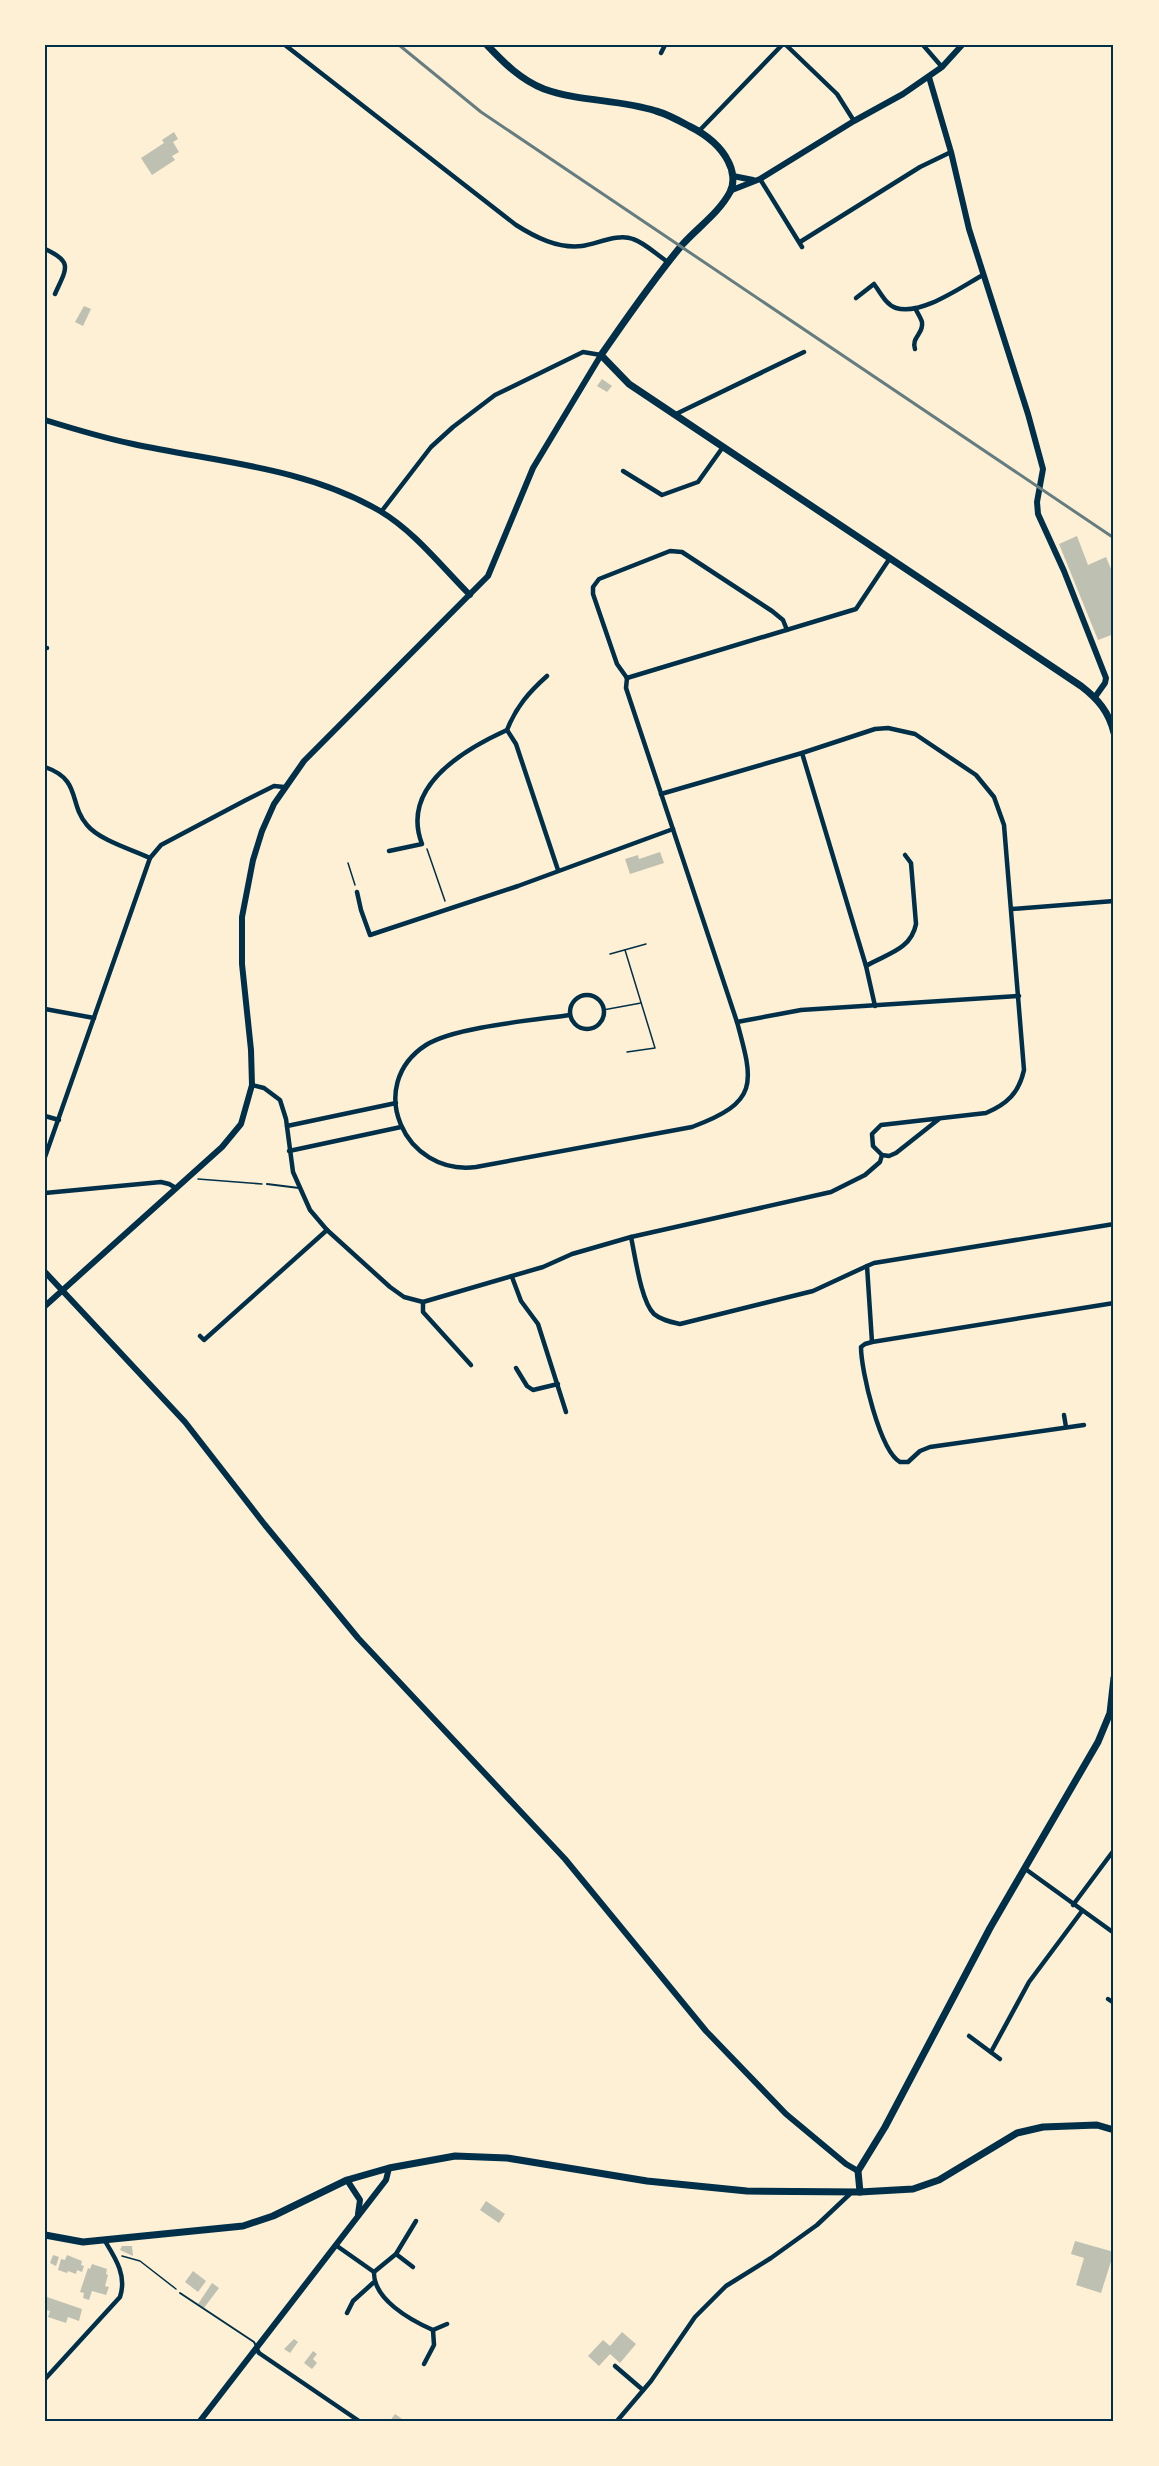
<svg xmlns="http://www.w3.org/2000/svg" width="1159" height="2466" font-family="Figtree,sans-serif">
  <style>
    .building { fill: #bec0b2 }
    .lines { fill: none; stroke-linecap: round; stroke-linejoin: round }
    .path { stroke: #003049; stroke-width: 1.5 }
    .service { stroke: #003049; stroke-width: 2 }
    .minor { stroke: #003049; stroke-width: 4.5 }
    .tertiary { stroke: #003049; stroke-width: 6 }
    .secondary { stroke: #003049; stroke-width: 7 }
    .rail { stroke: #657d81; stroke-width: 3 }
    .neatline { fill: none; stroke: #003049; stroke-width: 2 }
  </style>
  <rect width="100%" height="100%" fill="#fdf0d5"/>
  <g class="building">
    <path d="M 174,132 L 178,139 L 173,142 L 179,152 L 172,156 L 175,160 L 152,175 L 141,158 L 164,143 L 162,140 Z"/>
    <path d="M 84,306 L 91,309 L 83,326 L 75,322 Z"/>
    <path d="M 602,379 L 612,386 L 607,392 L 597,386 Z"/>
    <path d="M 1077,536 L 1088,565 L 1106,557 L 1114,576 L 1114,634 L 1098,640 L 1059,544 Z"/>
    <path d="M 660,852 L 664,863 L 630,874 L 625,859 L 638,855 L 639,859 Z"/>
    <path d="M 486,2201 L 505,2214 L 499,2223 L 480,2210 Z"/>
    <path d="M 1075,2241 L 1114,2252 L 1101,2293 L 1076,2285 L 1084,2258 L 1071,2254 Z"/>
    <path d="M 122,2246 L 132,2246 L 133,2256 L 120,2250 Z"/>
    <path d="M 53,2255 L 59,2257 L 56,2266 L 50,2263 Z"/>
    <path d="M 67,2255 L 82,2261 L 81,2265 L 84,2266 L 82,2272 L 77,2270 L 76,2274 L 68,2271 L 67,2273 L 58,2270 L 61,2259 L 65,2260 Z"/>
    <path d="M 92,2264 L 107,2269 L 106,2274 L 108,2275 L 105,2286 L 109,2287 L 106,2295 L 92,2291 L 89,2300 L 83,2298 L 84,2293 L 80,2292 L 88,2268 L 90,2269 Z"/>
    <path d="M 193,2271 L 206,2281 L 198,2292 L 185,2282 Z"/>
    <path d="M 212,2283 L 219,2288 L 204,2308 L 198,2304 Z"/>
    <path d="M 47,2297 L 82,2309 L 79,2321 L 68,2317 L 66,2323 L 48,2317 L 50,2311 L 45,2310 Z"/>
    <path d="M 622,2332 L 636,2344 L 620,2363 L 610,2354 L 599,2366 L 588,2356 L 603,2340 L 610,2346 Z"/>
    <path d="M 294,2339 L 298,2342 L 290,2353 L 284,2349 Z"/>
    <path d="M 313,2351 L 317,2354 L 313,2359 L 317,2363 L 312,2369 L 304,2363 Z"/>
    <path d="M 395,2414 L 405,2421 L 390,2421 Z"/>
  </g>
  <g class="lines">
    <g class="path">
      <path d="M 427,849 L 445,901"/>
      <path d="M 348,863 L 355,885"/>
      <path d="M 625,950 L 655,1048 L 627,1052"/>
      <path d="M 610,954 L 646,944"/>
      <path d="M 603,1010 L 641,1003"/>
      <path d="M 198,1179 L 262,1184"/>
      <path d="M 122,2256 L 140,2261 L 176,2289"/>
    </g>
    <g class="service">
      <path d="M 267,1184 L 299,1188"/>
      <path d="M 180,2293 L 254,2342 L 256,2346"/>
    </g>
    <g class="minor">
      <path d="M 285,45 L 516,225 C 535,237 558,249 582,246 C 597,244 618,233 633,239 C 645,243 657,255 668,262"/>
      <path d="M 786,45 L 837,94 L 854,121"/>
      <path d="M 923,45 L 942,67"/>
      <path d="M 661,53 L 665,45"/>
      <path d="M 699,131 L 782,45"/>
      <path d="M 760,179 L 802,247"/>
      <path d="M 800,242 L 920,167 L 951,152"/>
      <path d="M 45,249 C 74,262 66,269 55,294"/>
      <path d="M 856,298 L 874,284 C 880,292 886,305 896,308 C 921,316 961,287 983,275"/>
      <path d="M 915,349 C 911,337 924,334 922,322 C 921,318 917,312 915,308"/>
      <path d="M 676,414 L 804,352"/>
      <path d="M 623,471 L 662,495 L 698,482 L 723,447"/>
      <path d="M 381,512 L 431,447 L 453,427 L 495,395 L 583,352 L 601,355"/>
      <path d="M 45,648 L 47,648"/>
      <path d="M 627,678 L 617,664 L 593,594 L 593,587 L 599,579 L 670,551 L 682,552 L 772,611 L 783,620 L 787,630"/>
      <path d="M 627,678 L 856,609 L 890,558"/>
      <path d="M 507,730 L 516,744 L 558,870"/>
      <path d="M 802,753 L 866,966 L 875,1006"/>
      <path d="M 45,767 C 82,780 68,803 87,825 C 99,840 133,850 150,858"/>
      <path d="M 661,794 L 802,753 L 875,729 L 888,728 L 915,734 L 976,775 L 994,797 L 1004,825 L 1024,1070 C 1019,1093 1007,1104 986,1113 L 881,1125 L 872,1134 L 873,1146 L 882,1155 L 889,1156 L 896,1153 L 939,1119"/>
      <path d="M 389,851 L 422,844 C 400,787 463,750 507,730 C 516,707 529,692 547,676"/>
      <path d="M 357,892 L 361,910 L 370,935 L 518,886 L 673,829"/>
      <path d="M 1012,909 L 1114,901"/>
      <path d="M 866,966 C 886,954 911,950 916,924 L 911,863 L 905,855"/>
      <circle cx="587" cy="1012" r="17"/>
      <path d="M 45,1009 L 94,1018"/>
      <path d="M 570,1015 C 535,1020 454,1027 426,1045 C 364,1085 404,1176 476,1167 L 692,1127 C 759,1102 754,1084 737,1022 L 626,688 L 627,678"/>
      <path d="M 737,1022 L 801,1010 L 1019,996"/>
      <path d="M 252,1085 L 264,1088 L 280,1100 L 286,1119 L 293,1172 L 310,1210 L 327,1230 L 390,1287 L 404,1297 L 423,1302 L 543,1267 L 572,1254 L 631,1237 L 831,1192 L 865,1175 L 880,1162 L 882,1155"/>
      <path d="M 45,1116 L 59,1120"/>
      <path d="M 287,1126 L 396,1103"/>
      <path d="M 289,1151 L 401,1127"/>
      <path d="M 45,1157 L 150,858 L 161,845 L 246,800 L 274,786 L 284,787"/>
      <path d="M 45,1193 L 161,1182 L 169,1184 L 176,1188"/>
      <path d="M 631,1237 C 635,1255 641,1302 654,1314 C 661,1320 671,1322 680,1324 L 813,1291 L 867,1266"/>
      <path d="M 512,1277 L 521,1301 L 538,1324 L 566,1412"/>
      <path d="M 423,1302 L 423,1312 L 471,1365"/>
      <path d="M 200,1336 L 204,1340 L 327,1230"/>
      <path d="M 872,1342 L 867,1266 L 874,1263 L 1114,1224"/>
      <path d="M 516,1368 L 527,1386 L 533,1390 L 558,1384"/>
      <path d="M 1064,1415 L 1066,1427"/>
      <path d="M 1084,1425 L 930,1447 L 920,1451 L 908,1462 L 900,1462 C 880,1451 861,1371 861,1347 L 865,1344 L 872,1342 L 1114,1303"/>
      <path d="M 1024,1868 L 1114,1933"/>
      <path d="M 1073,1905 L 1114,1850"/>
      <path d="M 1108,1999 L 1114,2003"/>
      <path d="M 969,2036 L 1000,2059"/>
      <path d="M 991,2052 L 1029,1982 L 1082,1911"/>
      <path d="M 337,2246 L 374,2272 C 373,2299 410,2320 433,2330 L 447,2324"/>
      <path d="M 396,2254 L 413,2267"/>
      <path d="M 374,2272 L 396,2254 L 416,2221"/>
      <path d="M 347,2313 L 353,2301 L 373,2283"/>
      <path d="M 256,2348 L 259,2353 L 359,2421"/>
      <path d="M 424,2364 L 434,2345 L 433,2330"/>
      <path d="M 615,2366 L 643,2390"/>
      <path d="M 45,2379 L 120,2297 C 127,2276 116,2259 105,2241"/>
      <path d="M 617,2421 L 651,2381 L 695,2317 L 726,2286 L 771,2258 L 817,2225 L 852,2192"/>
    </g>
    <g class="tertiary">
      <path d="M 929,77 L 951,152 L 969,229 L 1028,414 L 1043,469 L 1037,502 L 1038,514 L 1064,571 L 1106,678 L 1105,683 L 1095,697"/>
      <path d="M 733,176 L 753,180"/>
      <path d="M 732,190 L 760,179 L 854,121 L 903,94 L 942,67 L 962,45"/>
      <path d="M 45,420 C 74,429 104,438 133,444 C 216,462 305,467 380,511 C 415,532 441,566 470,595"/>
      <path d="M 45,1272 L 185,1422 L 265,1525 L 358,1638 L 565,1859 L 706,2031 L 786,2114 L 846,2164 L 858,2171"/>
      <path d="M 45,1306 L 222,1147 L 241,1124 L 252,1085 L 251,1050 L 242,964 L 242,917 L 253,860 L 262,831 L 274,804 L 304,761 L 488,576 L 533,468 L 601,355"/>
      <path d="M 347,2180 L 360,2200 L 358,2214"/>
      <path d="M 200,2421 L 386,2180 L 389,2168"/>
    </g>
    <g class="secondary">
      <path d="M 487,45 C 504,63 521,80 544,89 C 580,102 619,99 656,111 C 667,114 678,120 689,126 C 705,134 720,145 728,161 C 733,170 735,183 730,192 C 719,213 697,228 682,245 C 652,281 627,318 601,355 L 629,384 L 1081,686 C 1098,699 1109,712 1114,733"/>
      <path d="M 860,2192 L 858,2171 L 885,2127 L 990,1928 L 1098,1742 L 1110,1713 L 1114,1678"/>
      <path d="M 45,2235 L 83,2242 L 243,2226 L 273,2216 L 347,2180 L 389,2168 L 455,2156 L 507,2158 L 647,2181 L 747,2191 L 860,2192 L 913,2189 L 939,2180 L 1017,2133 L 1043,2127 L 1097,2125 L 1114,2130"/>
    </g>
    <path class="rail" d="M 399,45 L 481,112 L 1114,538"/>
  </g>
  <rect width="1159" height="2466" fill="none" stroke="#fdf0d5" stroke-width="93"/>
  <rect x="46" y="46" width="1066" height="2374" class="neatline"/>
</svg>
